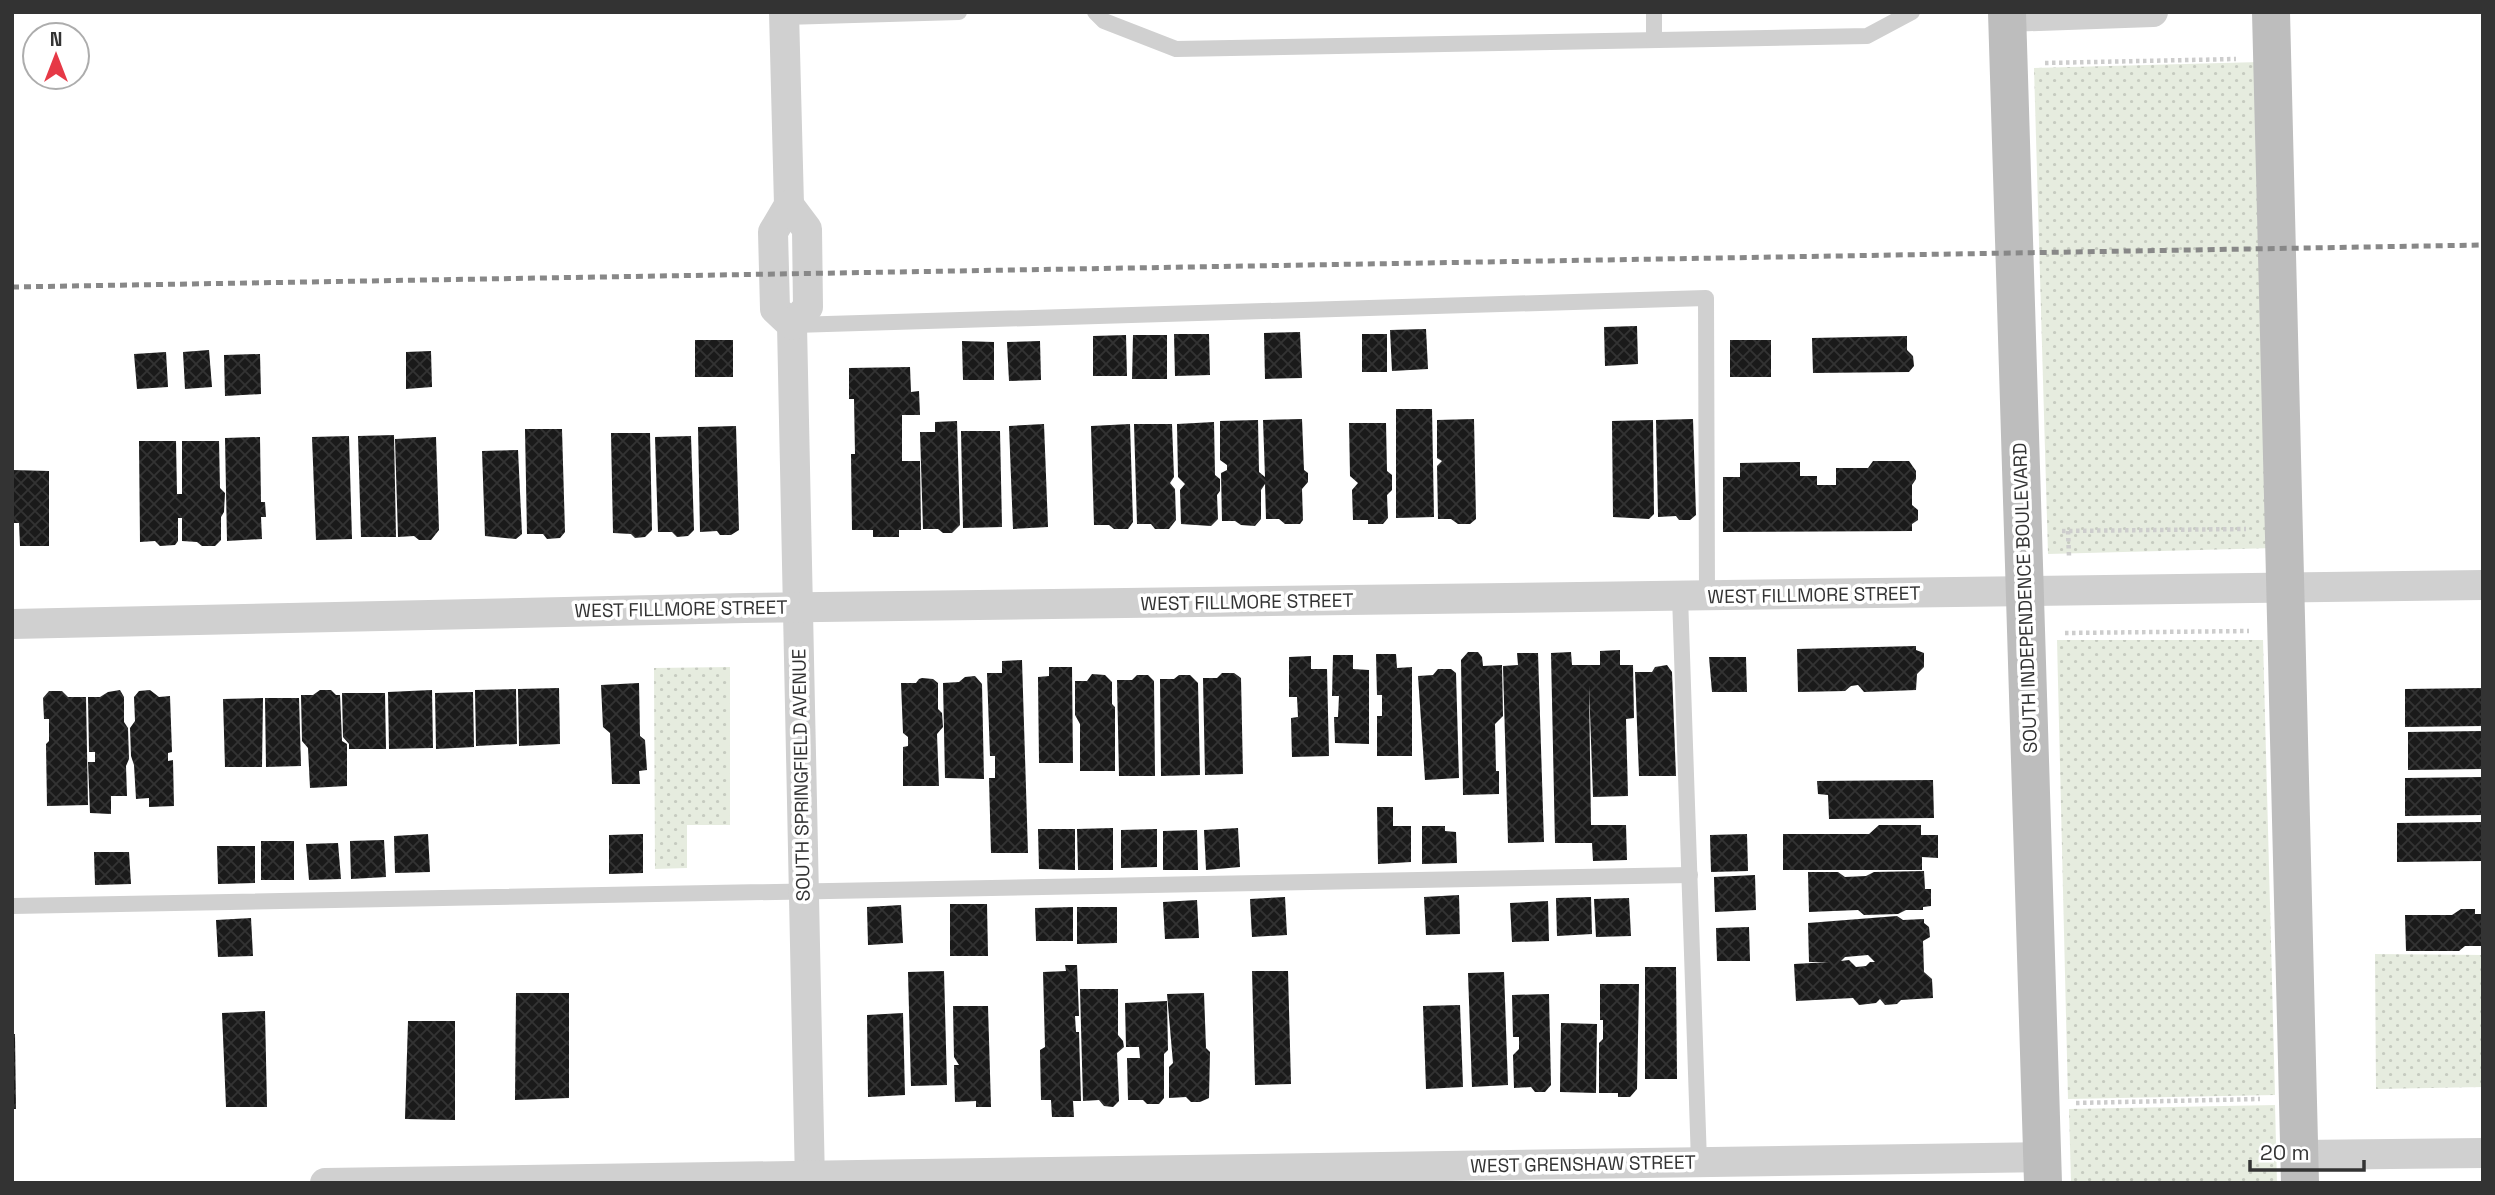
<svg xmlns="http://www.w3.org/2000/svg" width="2495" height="1195" font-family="'Space Grotesk',sans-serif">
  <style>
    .grass { fill: url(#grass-dots) }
    .building { fill: url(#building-cross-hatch); fill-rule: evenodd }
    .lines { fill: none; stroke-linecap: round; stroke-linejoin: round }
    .path { stroke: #cdcdcd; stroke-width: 4.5; stroke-dasharray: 3.5 3.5; stroke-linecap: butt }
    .lane { stroke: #d0d0d0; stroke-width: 16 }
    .street { stroke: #d0d0d0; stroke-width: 30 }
    .secondary { stroke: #bdbdbd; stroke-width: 38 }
    .rail { stroke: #888; stroke-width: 5; stroke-dasharray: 7 5; stroke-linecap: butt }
    .labels { text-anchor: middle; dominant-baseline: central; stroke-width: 7; stroke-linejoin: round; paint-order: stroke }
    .street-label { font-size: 19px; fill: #333; stroke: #fff }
  </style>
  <defs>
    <pattern id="grass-dots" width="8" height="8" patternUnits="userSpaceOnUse" patternTransform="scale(1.75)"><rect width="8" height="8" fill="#e6ecdf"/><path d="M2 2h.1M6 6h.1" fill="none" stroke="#c6cbc0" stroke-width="1.8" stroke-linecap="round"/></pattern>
    <pattern id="building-cross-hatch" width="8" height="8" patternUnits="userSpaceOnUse" patternTransform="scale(1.75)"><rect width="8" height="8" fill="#1a1a1a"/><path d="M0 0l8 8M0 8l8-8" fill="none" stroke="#333"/></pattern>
  </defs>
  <rect width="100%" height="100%" fill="#fff"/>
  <g class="grass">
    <path d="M 2260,62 L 2274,548 L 2048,554 L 2034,68 Z"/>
    <path d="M 2057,640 L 2263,640 L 2275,1095 L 2068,1099 Z"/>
    <path d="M 730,667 L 730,825 L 687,825 L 687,868 L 655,869 L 654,668 Z"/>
    <path d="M 2375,954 L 2483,955 L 2483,1087 L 2376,1089 Z"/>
    <path d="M 2275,1105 L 2277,1183 L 2071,1183 L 2069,1109 Z"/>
  </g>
  <g class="building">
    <path d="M 1637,326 L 1638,364 L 1605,366 L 1604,327 Z"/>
    <path d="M 1426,329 L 1428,369 L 1392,371 L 1390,330 Z"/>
    <path d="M 1300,332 L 1302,378 L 1265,379 L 1264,333 Z"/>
    <path d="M 1174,334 L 1209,334 L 1210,375 L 1175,376 Z"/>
    <rect x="1362" y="334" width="25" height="38"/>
    <path d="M 1126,335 L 1127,376 L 1093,376 L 1093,336 Z"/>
    <path d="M 1133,335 L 1167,335 L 1167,379 L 1132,379 Z"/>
    <path d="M 1907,336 L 1907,350 L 1913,356 L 1914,366 L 1909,372 L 1813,373 L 1812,338 Z"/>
    <rect x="695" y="340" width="38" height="37"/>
    <rect x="1730" y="340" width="41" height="37"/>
    <path d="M 962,341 L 994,342 L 994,380 L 963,380 Z"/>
    <path d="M 1040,341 L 1041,380 L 1009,381 L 1007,342 Z"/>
    <path d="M 209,350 L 212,387 L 185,389 L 183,352 Z"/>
    <path d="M 431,351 L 432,387 L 406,389 L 406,352 Z"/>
    <path d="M 166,352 L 168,387 L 137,389 L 134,354 Z"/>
    <path d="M 260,354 L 261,394 L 225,396 L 224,355 Z"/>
    <path d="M 910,367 L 911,392 L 919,391 L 920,415 L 902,415 L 902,461 L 920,461 L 921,530 L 899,530 L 899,537 L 873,537 L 873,530 L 852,530 L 851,454 L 855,454 L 854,399 L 849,399 L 849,368 Z"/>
    <path d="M 1396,409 L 1432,409 L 1434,517 L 1396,518 Z"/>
    <path d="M 1302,419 L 1304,470 L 1308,473 L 1308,482 L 1302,489 L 1303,520 L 1300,524 L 1285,524 L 1279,519 L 1266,519 L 1265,484 L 1261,490 L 1261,519 L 1255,526 L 1241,525 L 1235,521 L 1222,521 L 1221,473 L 1227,470 L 1227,465 L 1220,460 L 1220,421 L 1258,420 L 1259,472 L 1265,477 L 1263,420 Z"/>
    <path d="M 1474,419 L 1476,519 L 1470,524 L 1458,524 L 1451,519 L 1438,519 L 1437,466 L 1442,461 L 1437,458 L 1437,420 Z"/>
    <path d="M 1693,419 L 1696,515 L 1690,520 L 1679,520 L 1676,516 L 1658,517 L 1656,420 Z"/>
    <path d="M 1653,420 L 1654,514 L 1649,519 L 1613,517 L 1612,421 Z"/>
    <path d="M 957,421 L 960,525 L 952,533 L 943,533 L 938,529 L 923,529 L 920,432 L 935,432 L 935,422 Z"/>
    <path d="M 1214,422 L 1215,475 L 1220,479 L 1220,491 L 1217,495 L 1218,519 L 1211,526 L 1181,524 L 1180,490 L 1185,484 L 1178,477 L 1177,424 Z"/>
    <path d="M 1349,423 L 1386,423 L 1387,471 L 1392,475 L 1392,490 L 1387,495 L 1388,518 L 1383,524 L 1368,524 L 1368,520 L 1353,520 L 1352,490 L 1358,483 L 1350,476 Z"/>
    <path d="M 1044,424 L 1048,527 L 1013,529 L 1009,426 Z"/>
    <path d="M 1130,424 L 1133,522 L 1128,529 L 1114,529 L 1109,525 L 1094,525 L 1091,426 Z"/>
    <path d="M 1134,424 L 1172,424 L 1174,477 L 1170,483 L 1175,489 L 1176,520 L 1169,529 L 1155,529 L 1151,524 L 1137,524 Z"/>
    <path d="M 736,426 L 739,530 L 731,535 L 720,535 L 717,531 L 700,532 L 698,427 Z"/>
    <path d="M 525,429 L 562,429 L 565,532 L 560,538 L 547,539 L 543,534 L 527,534 Z"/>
    <path d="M 961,431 L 1000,431 L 1002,527 L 963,528 Z"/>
    <path d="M 611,433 L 650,433 L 652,530 L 645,537 L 635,538 L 631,534 L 613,533 Z"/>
    <path d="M 394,435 L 396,537 L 361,537 L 358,436 Z"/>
    <path d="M 349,436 L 352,539 L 316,540 L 312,437 Z"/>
    <path d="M 691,436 L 694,530 L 688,536 L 677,537 L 672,532 L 658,532 L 655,437 Z"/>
    <path d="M 260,437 L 261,502 L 265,502 L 266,517 L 261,517 L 262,539 L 227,541 L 225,438 Z"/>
    <path d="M 436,437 L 439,530 L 431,540 L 419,540 L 414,536 L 398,537 L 395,439 Z"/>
    <path d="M 139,441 L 176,441 L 177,494 L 182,494 L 182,441 L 219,441 L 220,488 L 225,493 L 224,512 L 221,517 L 221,540 L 215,546 L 202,546 L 197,542 L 182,541 L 182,518 L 178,518 L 178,541 L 175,545 L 160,546 L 155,541 L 140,542 Z"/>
    <path d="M 518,450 L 522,534 L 516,539 L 485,536 L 482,451 Z"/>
    <path d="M 1873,461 L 1909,461 L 1916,471 L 1916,479 L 1912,485 L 1912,505 L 1918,510 L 1918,520 L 1912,524 L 1912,531 L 1723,532 L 1723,477 L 1740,477 L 1740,463 L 1800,462 L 1800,476 L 1817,476 L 1817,485 L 1836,485 L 1836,468 L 1868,468 Z"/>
    <path d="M 12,470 L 49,471 L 49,546 L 20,546 L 19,523 L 12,523 Z"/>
    <path d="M 1916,646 L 1916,650 L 1924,653 L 1924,667 L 1917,674 L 1916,690 L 1864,692 L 1858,685 L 1851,686 L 1845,691 L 1798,692 L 1797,649 Z"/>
    <path d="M 1620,650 L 1620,665 L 1633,665 L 1634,718 L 1626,719 L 1628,796 L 1593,797 L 1589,685 L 1591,825 L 1626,825 L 1627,860 L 1593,861 L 1592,843 L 1555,843 L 1551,653 L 1571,652 L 1572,665 L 1600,665 L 1600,651 Z"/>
    <path d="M 1468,652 L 1478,652 L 1482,657 L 1483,666 L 1502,665 L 1503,716 L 1495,724 L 1496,771 L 1499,771 L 1499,794 L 1463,795 L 1461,660 Z"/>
    <path d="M 1517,653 L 1538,653 L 1544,842 L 1508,843 L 1503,666 L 1518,665 Z"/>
    <path d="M 1376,654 L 1396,654 L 1397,668 L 1412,667 L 1412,756 L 1377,756 L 1377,716 L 1382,716 L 1382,695 L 1377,695 Z"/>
    <path d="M 1333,655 L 1353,655 L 1353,669 L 1369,670 L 1369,744 L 1335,743 L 1334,717 L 1338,717 L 1339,696 L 1332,696 Z"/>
    <path d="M 1311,656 L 1311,669 L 1327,669 L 1329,756 L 1292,757 L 1291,718 L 1298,717 L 1297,697 L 1289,697 L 1289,657 Z"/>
    <path d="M 1709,657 L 1746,657 L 1747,692 L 1712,692 Z"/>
    <path d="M 1022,660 L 1028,853 L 991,853 L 989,778 L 995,778 L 995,756 L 990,756 L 987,673 L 1002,673 L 1002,661 Z"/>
    <path d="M 1667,665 L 1672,672 L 1676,776 L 1639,776 L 1635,672 L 1652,672 L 1655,667 Z"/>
    <path d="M 1049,667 L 1072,667 L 1073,763 L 1039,763 L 1038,677 L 1049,676 Z"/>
    <path d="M 1438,669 L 1451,669 L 1456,673 L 1459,778 L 1425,780 L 1418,676 L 1433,675 Z"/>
    <path d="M 1222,673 L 1234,673 L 1241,678 L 1243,774 L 1205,775 L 1203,678 L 1217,678 Z"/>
    <path d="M 1092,674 L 1105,675 L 1112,682 L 1112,704 L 1115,707 L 1115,771 L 1080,771 L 1080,724 L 1075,715 L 1075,681 L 1087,681 Z"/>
    <path d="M 1137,675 L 1148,675 L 1154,681 L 1155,776 L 1119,776 L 1117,680 L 1132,680 Z"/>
    <path d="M 1179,675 L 1190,675 L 1198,683 L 1200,775 L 1161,776 L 1160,679 L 1174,679 Z"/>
    <path d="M 975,676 L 982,684 L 984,779 L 945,778 L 943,683 L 959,682 L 965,677 Z"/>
    <path d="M 922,678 L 933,679 L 938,683 L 938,709 L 942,713 L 943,727 L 937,734 L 939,786 L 903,786 L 903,747 L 908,746 L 908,737 L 903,733 L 901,683 L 916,683 L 919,679 Z"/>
    <path d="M 639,683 L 640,736 L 645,740 L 647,770 L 639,771 L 640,784 L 612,784 L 610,733 L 603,727 L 601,685 Z"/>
    <path d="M 559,688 L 560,744 L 519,746 L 518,689 Z"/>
    <path d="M 2483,688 L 2483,726 L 2405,727 L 2405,689 Z"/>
    <path d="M 516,689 L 517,744 L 476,746 L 475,690 Z"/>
    <path d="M 120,690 L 124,697 L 124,722 L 128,728 L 129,759 L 126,766 L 127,796 L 111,796 L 111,814 L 90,813 L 88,762 L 95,762 L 95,752 L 89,752 L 88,697 L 100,697 L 108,692 Z"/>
    <path d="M 150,690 L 159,697 L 170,696 L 172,752 L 168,753 L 168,761 L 173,760 L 174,806 L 149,807 L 149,798 L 136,799 L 134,765 L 131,756 L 130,728 L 135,721 L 134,697 L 139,691 Z"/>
    <path d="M 320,690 L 331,690 L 336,695 L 340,695 L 342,741 L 347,744 L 347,786 L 310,788 L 308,748 L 302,741 L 301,695 L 313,695 Z"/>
    <path d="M 432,690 L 433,748 L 389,749 L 388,692 Z"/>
    <path d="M 49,691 L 62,691 L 68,697 L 86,697 L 88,805 L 47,806 L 46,744 L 49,741 L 49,719 L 44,719 L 43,698 Z"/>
    <path d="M 473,692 L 474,747 L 436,749 L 435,693 Z"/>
    <path d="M 342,693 L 385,693 L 386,749 L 349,749 L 349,744 L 343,737 Z"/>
    <path d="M 263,698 L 262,767 L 225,767 L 223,699 Z"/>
    <path d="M 265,698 L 299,698 L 301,766 L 266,767 Z"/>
    <path d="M 2483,731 L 2483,769 L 2408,770 L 2408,732 Z"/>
    <path d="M 2483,777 L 2483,815 L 2405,816 L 2405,778 Z"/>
    <path d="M 1933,780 L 1934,818 L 1829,819 L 1828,795 L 1818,794 L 1817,781 Z"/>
    <path d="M 1377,807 L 1393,807 L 1393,826 L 1411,826 L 1411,862 L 1378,864 Z"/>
    <path d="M 2483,822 L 2483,861 L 2397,862 L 2397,823 Z"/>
    <path d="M 1879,825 L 1921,825 L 1921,835 L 1938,835 L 1938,858 L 1922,857 L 1922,870 L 1783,870 L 1783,834 L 1869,834 Z"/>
    <path d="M 1422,826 L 1445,826 L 1445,831 L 1456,832 L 1457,863 L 1422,864 Z"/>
    <path d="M 1113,828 L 1113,870 L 1078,870 L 1077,829 Z"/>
    <path d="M 1238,828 L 1240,867 L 1206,870 L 1204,830 Z"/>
    <path d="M 1038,829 L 1075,829 L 1075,870 L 1039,869 Z"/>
    <path d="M 1157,829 L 1157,867 L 1121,868 L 1121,830 Z"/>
    <path d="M 1197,830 L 1198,870 L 1163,870 L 1163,831 Z"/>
    <path d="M 428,834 L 430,872 L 395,873 L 394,836 Z"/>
    <path d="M 643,834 L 643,873 L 609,874 L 609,835 Z"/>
    <path d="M 1747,834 L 1748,871 L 1711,872 L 1710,835 Z"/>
    <path d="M 384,840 L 386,877 L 351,879 L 350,841 Z"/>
    <rect x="261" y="841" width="33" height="39"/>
    <path d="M 338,843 L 341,879 L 309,880 L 306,844 Z"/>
    <path d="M 217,846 L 255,846 L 255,883 L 218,884 Z"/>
    <path d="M 94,852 L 129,852 L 131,884 L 95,885 Z"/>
    <path d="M 1924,871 L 1925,889 L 1931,889 L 1931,906 L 1923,907 L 1923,910 L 1906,910 L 1898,914 L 1864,915 L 1858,910 L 1809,912 L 1808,872 L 1838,872 L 1845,877 L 1866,876 L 1874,872 Z"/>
    <path d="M 1755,875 L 1756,910 L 1715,912 L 1714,877 Z"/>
    <path d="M 1459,895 L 1460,934 L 1426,935 L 1424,897 Z"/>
    <path d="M 1285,897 L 1287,935 L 1252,937 L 1250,899 Z"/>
    <path d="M 1591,897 L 1592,934 L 1557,936 L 1556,898 Z"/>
    <path d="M 1629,898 L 1631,936 L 1596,937 L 1594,899 Z"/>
    <path d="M 1197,900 L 1199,938 L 1165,939 L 1163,902 Z"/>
    <path d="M 1548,901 L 1549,941 L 1512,942 L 1510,903 Z"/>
    <path d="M 950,904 L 987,904 L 988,956 L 950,956 Z"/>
    <path d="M 901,905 L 903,943 L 868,945 L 867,907 Z"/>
    <path d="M 1073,907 L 1073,941 L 1036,941 L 1035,908 Z"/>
    <path d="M 1077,907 L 1117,907 L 1117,943 L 1077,944 Z"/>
    <path d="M 2461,909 L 2475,909 L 2475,914 L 2483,914 L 2483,946 L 2465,946 L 2459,951 L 2406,951 L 2405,915 L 2452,915 Z"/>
    <path d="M 1897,916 L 1903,920 L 1924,919 L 1924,923 L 1929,927 L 1930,937 L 1923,941 L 1924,972 L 1932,979 L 1933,998 L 1901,1000 L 1897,1004 L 1885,1005 L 1880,999 L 1876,1003 L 1859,1005 L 1853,998 L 1796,1001 L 1794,964 L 1829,962 L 1809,962 L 1808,923 ZM 1868,955 L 1875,962 L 1870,962 L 1866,966 L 1856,967 L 1849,960 L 1841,961 L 1845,957 Z"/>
    <path d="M 251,918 L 253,956 L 218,957 L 216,920 Z"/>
    <path d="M 1749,927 L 1750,961 L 1717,961 L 1716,928 Z"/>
    <path d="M 1065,965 L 1077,965 L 1079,1016 L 1075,1016 L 1076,1032 L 1079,1032 L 1081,1101 L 1073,1101 L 1074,1117 L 1052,1117 L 1051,1100 L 1041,1100 L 1040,1050 L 1045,1047 L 1043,972 L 1066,971 Z"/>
    <path d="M 1645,967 L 1676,967 L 1677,1079 L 1645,1079 Z"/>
    <path d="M 944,971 L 947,1085 L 911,1086 L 908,972 Z"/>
    <path d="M 1252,971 L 1288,971 L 1291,1084 L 1255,1085 Z"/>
    <path d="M 1504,972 L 1508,1085 L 1472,1087 L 1468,973 Z"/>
    <path d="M 1600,984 L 1639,984 L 1637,1089 L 1630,1097 L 1618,1097 L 1618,1093 L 1599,1093 L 1599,1043 L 1603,1039 L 1603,1020 L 1600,1020 Z"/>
    <path d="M 1080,989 L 1118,989 L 1118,1035 L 1123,1041 L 1124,1047 L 1117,1053 L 1119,1101 L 1113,1107 L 1104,1106 L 1099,1100 L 1083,1101 Z"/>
    <path d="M 516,993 L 569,993 L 569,1098 L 515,1100 Z"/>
    <path d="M 1204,993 L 1206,1048 L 1210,1052 L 1209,1098 L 1200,1102 L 1191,1102 L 1186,1097 L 1169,1098 L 1169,1067 L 1173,1063 L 1167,994 Z"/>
    <path d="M 1549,994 L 1551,1085 L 1545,1092 L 1535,1092 L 1531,1087 L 1514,1088 L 1513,1055 L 1519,1049 L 1519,1037 L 1513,1037 L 1512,995 Z"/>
    <path d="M 1167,1001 L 1168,1050 L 1164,1054 L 1164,1098 L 1159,1104 L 1147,1104 L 1143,1100 L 1128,1100 L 1127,1058 L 1140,1058 L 1139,1047 L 1126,1047 L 1125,1003 Z"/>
    <path d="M 1460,1005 L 1463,1087 L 1426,1089 L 1423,1006 Z"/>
    <path d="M 953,1006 L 988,1006 L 991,1107 L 976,1107 L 976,1101 L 955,1102 L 954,1065 L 959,1065 L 954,1057 Z"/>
    <path d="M 265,1011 L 267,1107 L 226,1107 L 222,1013 Z"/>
    <path d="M 903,1013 L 905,1095 L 868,1097 L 867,1015 Z"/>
    <path d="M 408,1021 L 455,1021 L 455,1120 L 405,1119 Z"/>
    <path d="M 1561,1023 L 1597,1024 L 1596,1093 L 1560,1092 Z"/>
    <path d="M 12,1034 L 15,1034 L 16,1109 L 12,1109 Z"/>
  </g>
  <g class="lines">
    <g class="path">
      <path d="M 2045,63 L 2236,59"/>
      <path d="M 2062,531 L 2246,529"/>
      <path d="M 2068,531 L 2069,556"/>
      <path d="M 2065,633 L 2249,631"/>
      <path d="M 2076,1103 L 2260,1099"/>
    </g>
    <g class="lane">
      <path d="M 1095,12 L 1104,21 L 1176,49 L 1867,36 L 1912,12"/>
      <path d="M 1654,12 L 1654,40"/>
      <path d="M 784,17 L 959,12"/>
      <path d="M 794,325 L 1706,298 L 1707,596"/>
      <path d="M 1680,596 L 1699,1162"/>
      <path d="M 12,906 L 1690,875"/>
    </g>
    <g class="street">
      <path d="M 784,12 L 789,205 L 773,232 L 775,309 L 792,325 L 810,1183"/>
      <path d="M 2007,17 L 2153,12"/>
      <path d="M 789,205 L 807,229 L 808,307 L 792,325"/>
      <path d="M 12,624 L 745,608 L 2483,585"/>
      <path d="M 2299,1155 L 2483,1153"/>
      <path d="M 325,1183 L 2043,1157"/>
    </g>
    <g class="secondary">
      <path d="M 2007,12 L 2043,1183"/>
      <path d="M 2271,12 L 2300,1183"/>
    </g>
    <path class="rail" d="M 12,287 L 2483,245"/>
  </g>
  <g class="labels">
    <g class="street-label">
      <text transform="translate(1814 595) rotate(-1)">WEST FILLMORE STREET</text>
      <text transform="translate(2025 598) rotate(-92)">SOUTH INDEPENDENCE BOULEVARD</text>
      <text transform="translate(1247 602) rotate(-1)">WEST FILLMORE STREET</text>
      <text transform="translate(681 609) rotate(-1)">WEST FILLMORE STREET</text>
      <text transform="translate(801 775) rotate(-91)">SOUTH SPRINGFIELD AVENUE</text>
      <text transform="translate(1583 1164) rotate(-1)">WEST GRENSHAW STREET</text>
    </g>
  </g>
  <rect width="2495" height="1195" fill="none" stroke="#333333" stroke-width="28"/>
  <g transform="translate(56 56)"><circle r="33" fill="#ffffff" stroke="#adadad" stroke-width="2"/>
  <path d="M0-5L12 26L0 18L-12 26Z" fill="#e63946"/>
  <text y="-10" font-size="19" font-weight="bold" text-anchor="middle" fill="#333333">N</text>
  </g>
  <path d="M2250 1160v10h114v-10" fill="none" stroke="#333333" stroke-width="3.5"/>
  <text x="2260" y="1160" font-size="21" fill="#333333" stroke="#ffffff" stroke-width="5" paint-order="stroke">20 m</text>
</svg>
